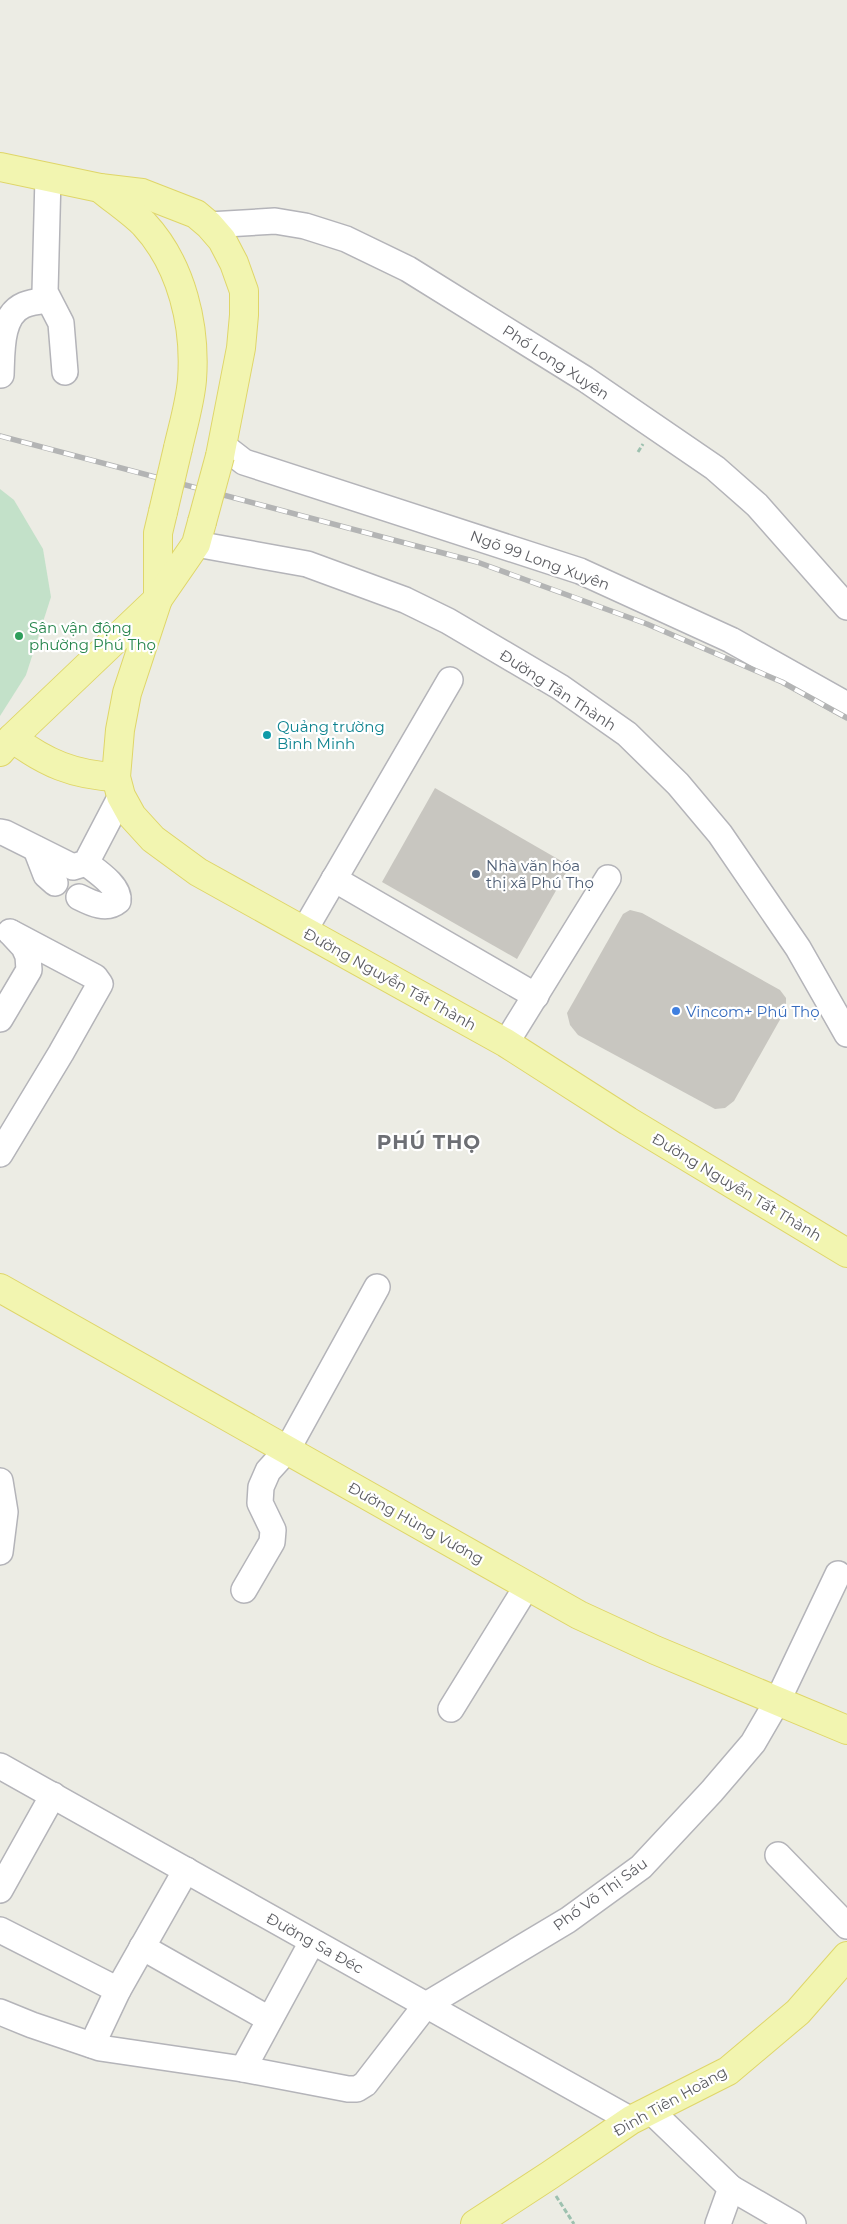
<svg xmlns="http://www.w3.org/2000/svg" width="847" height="2224" font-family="Montserrat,sans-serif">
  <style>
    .green { fill: #c3e1c9 }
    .building { fill: #c8c6c0 }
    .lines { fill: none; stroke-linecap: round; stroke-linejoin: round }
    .minor-casing { stroke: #b4b4b9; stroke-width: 28 }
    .major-casing { stroke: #dfd669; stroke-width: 30 }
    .path { stroke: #9dc1af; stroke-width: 3; stroke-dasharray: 5 2.5; stroke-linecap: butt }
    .minor { stroke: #fff; stroke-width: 25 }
    .major { stroke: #f2f5b0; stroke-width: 28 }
    .rail-casing { stroke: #b3b4b4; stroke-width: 5.5 }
    .rail { stroke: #fff; stroke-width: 4; stroke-dasharray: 11; stroke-linecap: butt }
    .major-bridge-casing { stroke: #dfd669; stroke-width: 30; stroke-linecap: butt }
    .major-bridge { stroke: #f2f5b0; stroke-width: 28 }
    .leisure-dot { fill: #2e9e5b; stroke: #fff; stroke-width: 2 }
    .culture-dot { fill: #0f9aa8; stroke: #fff; stroke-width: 2 }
    .service-dot { fill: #5c6f8a; stroke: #fff; stroke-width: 2 }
    .shop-dot { fill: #3f7fe0; stroke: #fff; stroke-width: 2 }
    .labels { text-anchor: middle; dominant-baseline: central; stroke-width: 4.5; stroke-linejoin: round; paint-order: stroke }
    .street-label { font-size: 15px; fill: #5c5d62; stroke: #fff }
    .leisure-label { font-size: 15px; fill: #27864d; stroke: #fff; text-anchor: start }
    .culture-label { font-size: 15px; fill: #0d838f; stroke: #fff; text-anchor: start }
    .service-label { font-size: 15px; fill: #4e5e75; stroke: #fff; text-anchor: start }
    .shop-label { font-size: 15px; fill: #366cbe; stroke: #fff; text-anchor: start }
    .district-label { font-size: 20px; font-weight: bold; letter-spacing: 1px; fill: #6d6f74; stroke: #fff }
  </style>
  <rect width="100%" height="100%" fill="#ecece4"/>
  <path class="green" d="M 0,489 L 14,500 L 43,549 L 51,597 L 26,675 L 0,716 Z"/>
  <g class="building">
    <path d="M 435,788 L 570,866 L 517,959 L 382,882 Z"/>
    <path d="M 630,910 L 642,913 L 780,990 L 786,998 L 786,1009 L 734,1101 L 725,1108 L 715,1109 L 578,1035 L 570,1025 L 567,1013 L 623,914 Z"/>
  </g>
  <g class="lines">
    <defs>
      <g id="minor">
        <path d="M 48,177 L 45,292 L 61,323 L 65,372"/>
        <path d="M 209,225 L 275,221 L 305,226 L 346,239 L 408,269 L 585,379 L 715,468 L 757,505 L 847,607"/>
        <path d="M 1,375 C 2,352 0,315 24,305 C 31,302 40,301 47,300"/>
        <path d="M 222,445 L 244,462 L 580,571 L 731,640 L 847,705"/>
        <path d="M 196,544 L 307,564 L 405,600 L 448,621 L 560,687 L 627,734 L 678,784 L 720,834 L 798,948 L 847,1034"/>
        <path d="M 0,832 L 5,833 L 73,867 L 86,863 L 121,796"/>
        <path d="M 36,849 L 46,875 L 55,883"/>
        <path d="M 334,879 L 536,996"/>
        <path d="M 79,897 C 91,903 106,911 118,901 C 120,886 96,871 86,863"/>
        <path d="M 304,931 L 450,680"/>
        <path d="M 0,1019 L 29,970 L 28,956 L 24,947 L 11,933"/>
        <path d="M 506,1043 L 608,878"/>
        <path d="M 0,1154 L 61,1053 L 100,984 L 95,977 L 10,932"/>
        <path d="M 0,1481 L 5,1512 L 0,1552"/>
        <path d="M 244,1590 L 272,1542 L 273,1530 L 260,1503 L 261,1487 L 268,1471 L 287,1450 L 377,1287"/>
        <path d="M 451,1709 L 527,1586"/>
        <path d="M 0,1766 L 631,2120"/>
        <path d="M 778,1855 L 847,1926"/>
        <path d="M 0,1890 L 53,1795"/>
        <path d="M 0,1930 L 118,1990"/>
        <path d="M 142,1947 L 269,2019"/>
        <path d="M 0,2012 L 32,2025 L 100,2048 L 243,2069 L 348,2089 L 357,2089 L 365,2084 L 426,2005 L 568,1920 L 641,1867 L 712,1791 L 753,1743 L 778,1700 L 838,1574"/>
        <path d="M 92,2045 L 118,1990 L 186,1870"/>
        <path d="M 243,2069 L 312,1942"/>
        <path d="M 650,2110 L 731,2188 L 793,2224"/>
        <path d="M 718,2224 L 731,2188"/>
      </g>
      <g id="major">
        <path d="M 0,167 L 100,188 L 142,193 L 196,214 L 209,225 L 222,240 L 234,263 L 244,291 L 244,315 L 241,348 L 220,456"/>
        <path d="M 100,188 C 114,200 131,211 144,224 C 182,265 196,326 192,380 C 190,403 183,426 178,448"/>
        <path d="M 163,512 L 158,533 L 158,599 L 127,693 L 120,730 L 116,777 L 121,796 L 132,816 L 153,839 L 198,872 L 506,1043 L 628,1121 L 847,1253"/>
        <path d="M 12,738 C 46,763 73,775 116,777"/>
        <path d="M 0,752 L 12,738 L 158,599 L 196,544 L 202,522"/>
        <path d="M 0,1288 L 579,1615 L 655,1650 L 847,1730"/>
        <path d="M 475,2224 L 550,2175 L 631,2120 L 728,2071 L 798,2012 L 847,1956"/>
      </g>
    </defs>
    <use href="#minor" class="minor-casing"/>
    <use href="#major" class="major-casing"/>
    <g class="path">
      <path d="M 638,452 L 643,444"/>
      <path d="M 556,2196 L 574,2224"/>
    </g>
    <use href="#minor" class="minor"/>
    <use href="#major" class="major"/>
    <defs>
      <path id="rail" d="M 0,436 L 477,562 L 647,624 L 782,682 L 847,718"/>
    </defs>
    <use href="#rail" class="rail-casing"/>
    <use href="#rail" class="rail"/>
    <defs>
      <g id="major-bridge">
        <path d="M 163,512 L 178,448"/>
        <path d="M 202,522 L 220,456"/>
      </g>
    </defs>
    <use href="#major-bridge" class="major-bridge-casing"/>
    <use href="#major-bridge" class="major-bridge"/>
  </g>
  <circle class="leisure-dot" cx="19" cy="636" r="5"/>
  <circle class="culture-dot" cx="267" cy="735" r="5"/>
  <circle class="service-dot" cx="476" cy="874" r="5"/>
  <circle class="shop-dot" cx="676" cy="1011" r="5"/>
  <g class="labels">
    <g class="street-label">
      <text transform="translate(556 362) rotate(33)">Phố Long Xuyên</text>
      <text transform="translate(540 560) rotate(20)">Ngõ 99 Long Xuyên</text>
      <text transform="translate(558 690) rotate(33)">Đường Tân Thành</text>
      <text transform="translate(390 979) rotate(29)">Đường Nguyễn Tất Thành</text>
      <text transform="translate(737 1187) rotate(31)">Đường Nguyễn Tất Thành</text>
      <text transform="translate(416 1523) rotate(29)">Đường Hùng Vương</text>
      <text transform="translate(600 1894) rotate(-36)">Phố Võ Thị Sáu</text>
      <text transform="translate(315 1943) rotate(29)">Đường Sa Đéc</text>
      <text transform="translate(670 2101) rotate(-29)">Đinh Tiên Hoàng</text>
    </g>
    <g class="leisure-label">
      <text x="29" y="627">Sân vận động<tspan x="29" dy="17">phường Phú Thọ</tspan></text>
    </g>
    <g class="culture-label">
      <text x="277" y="726">Quảng trường<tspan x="277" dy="17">Bình Minh</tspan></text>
    </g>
    <g class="service-label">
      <text x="486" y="865">Nhà văn hóa<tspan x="486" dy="17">thị xã Phú Thọ</tspan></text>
    </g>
    <g class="shop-label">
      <text x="686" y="1011">Vincom+ Phú Thọ</text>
    </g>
    <g class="district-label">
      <text x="429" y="1142">PHÚ THỌ</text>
    </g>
  </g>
</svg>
